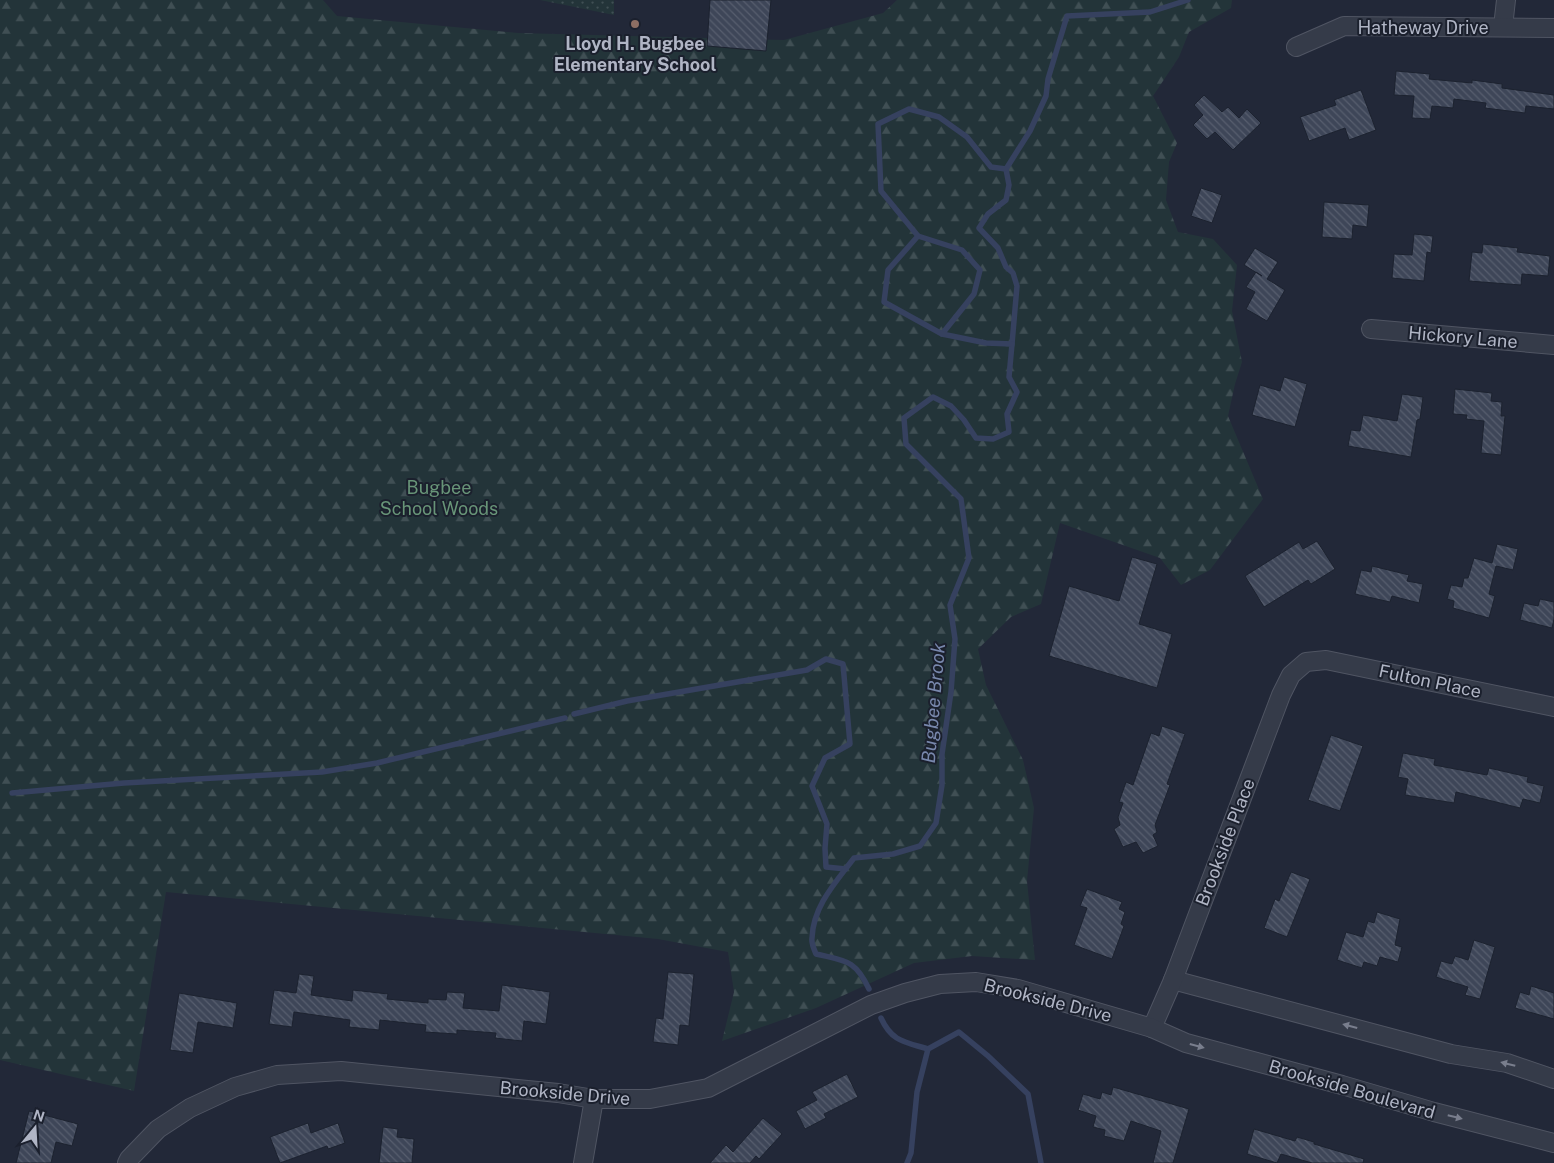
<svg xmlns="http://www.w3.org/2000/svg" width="1554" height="1163" font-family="'Public Sans',sans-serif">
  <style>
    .grass { fill: url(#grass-dots) }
    .forest { fill: url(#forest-firs) }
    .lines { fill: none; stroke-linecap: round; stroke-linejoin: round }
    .stream { stroke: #36415f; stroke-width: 5.5 }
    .building { fill: url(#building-back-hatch); stroke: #1c222f }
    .street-casing { stroke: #505563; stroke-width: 20 }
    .street { stroke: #353b49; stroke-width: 18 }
    .oneway { fill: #797e8d }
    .education-dot { fill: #8d6e63; stroke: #1b202d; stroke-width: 2 }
    .labels { text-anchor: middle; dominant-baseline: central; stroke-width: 4; stroke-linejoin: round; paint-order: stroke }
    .street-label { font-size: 18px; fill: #b0b5c5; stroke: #1b202d }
    .poi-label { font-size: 18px; font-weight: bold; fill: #b0b5c5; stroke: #1b202d }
    .park-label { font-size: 18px; fill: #689578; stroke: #1b202d }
    .water-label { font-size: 19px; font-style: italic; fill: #7887ac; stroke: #1b202d }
  </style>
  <defs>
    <pattern id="grass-dots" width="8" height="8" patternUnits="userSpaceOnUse" patternTransform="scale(1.25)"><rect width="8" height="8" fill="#233439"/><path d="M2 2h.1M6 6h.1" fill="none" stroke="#404f54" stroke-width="1.8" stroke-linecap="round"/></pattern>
    <pattern id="forest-firs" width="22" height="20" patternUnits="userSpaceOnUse" patternTransform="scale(1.25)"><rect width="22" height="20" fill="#233439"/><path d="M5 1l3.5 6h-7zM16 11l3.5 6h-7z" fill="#404f54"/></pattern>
    <pattern id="building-back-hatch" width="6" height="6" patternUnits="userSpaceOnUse" patternTransform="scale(1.25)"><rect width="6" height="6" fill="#3e4658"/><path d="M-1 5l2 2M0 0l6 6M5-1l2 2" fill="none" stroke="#575e6e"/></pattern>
  </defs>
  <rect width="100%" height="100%" fill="#222838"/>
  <path class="grass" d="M 540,0 L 614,0 L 614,15 Z"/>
  <path class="forest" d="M 0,0 L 323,0 L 337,16 L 518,33 L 784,40 L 883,13 L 897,0 L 1232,0 L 1231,8 L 1189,32 L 1179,57 L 1153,96 L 1177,143 L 1169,162 L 1166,200 L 1178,232 L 1213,239 L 1237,265 L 1232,311 L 1242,362 L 1235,384 L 1228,416 L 1263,499 L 1210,570 L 1181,585 L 1160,558 L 1060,523 L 1041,604 L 1011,617 L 978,649 L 986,685 L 1023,760 L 1034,808 L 1027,881 L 1035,960 L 972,956 L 914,963 L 816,1008 L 722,1041 L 734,992 L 728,952 L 658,939 L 166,892 L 134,1091 L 0,1060 Z"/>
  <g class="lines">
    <g class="stream">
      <path d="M 1006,169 L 1009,185 L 1006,200 L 988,214 L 979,228 L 998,248 L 1006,267 L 1013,273 L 1017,286 L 1012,344"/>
      <path d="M 918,236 L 962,250 L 980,270 L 974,294 L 942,334"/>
      <path d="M 574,714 L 627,701 L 807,670 L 826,659 L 843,664 L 850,744 L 825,758 L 812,786 L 827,824 L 825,848 L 826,867 L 846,869"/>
      <path d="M 12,793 L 124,783 L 322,772 L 377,763 L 565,718"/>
      <path d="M 869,989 C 855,959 845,961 816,954 C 814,949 811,943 812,938 C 813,906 836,882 854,858 L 893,854 L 920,846 L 936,823 L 942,785 L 942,754 L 951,692 L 955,639 L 950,605 L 969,558 L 961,499 L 906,444 L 904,418 L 933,397 L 951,406 L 964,420 L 976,438 L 993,439 L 1009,432 L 1007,414 L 1017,392 L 1009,377 L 1012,344 L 986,343 L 942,334 L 884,302 L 888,270 L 918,236 L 881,191 L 878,124 L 909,109 L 939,117 L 967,137 L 991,167 L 1006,169 L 1030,131 L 1046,96 L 1048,79 L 1067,16 L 1150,12 L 1188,0"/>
      <path d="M 881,1018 C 892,1042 905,1042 928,1049"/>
      <path d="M 907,1163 L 911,1153 L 917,1092 L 928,1049 L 959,1032 L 987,1055 L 1028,1094 L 1041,1163"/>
    </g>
  </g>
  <g class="building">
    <path d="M 710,0 L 771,0 L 766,51 L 707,46 Z"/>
    <path d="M 1396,71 L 1430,74 L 1429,79 L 1472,83 L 1472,80 L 1502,84 L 1502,88 L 1554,95 L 1554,109 L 1526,106 L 1525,113 L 1485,108 L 1486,103 L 1454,99 L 1453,108 L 1432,106 L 1430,119 L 1412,118 L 1414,96 L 1394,95 Z"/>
    <path d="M 1361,90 L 1376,130 L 1349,140 L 1345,128 L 1309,141 L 1300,117 L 1336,105 L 1334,100 Z"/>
    <path d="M 1204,95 L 1222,112 L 1228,107 L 1239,118 L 1247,109 L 1261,123 L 1233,150 L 1215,132 L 1207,139 L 1193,125 L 1203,115 L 1194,105 Z"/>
    <path d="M 1201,188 L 1222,195 L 1212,223 L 1191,216 Z"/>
    <path d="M 1324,202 L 1369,205 L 1367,227 L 1353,225 L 1352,239 L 1322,237 Z"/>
    <path d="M 1414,234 L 1433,236 L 1431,253 L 1427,252 L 1424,281 L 1392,278 L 1394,254 L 1412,255 Z"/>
    <path d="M 1483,244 L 1518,248 L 1517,252 L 1550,256 L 1548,276 L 1522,274 L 1521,285 L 1469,281 L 1472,252 L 1482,253 Z"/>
    <path d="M 1255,248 L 1278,262 L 1267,279 L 1285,290 L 1267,321 L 1246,309 L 1255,292 L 1246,287 L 1256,272 L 1262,276 L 1244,265 Z"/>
    <path d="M 1284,377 L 1307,384 L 1295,427 L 1252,415 L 1260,385 L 1280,391 Z"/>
    <path d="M 1455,389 L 1492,393 L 1491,401 L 1502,402 L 1501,416 L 1505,416 L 1501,455 L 1481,453 L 1484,421 L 1466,419 L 1467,415 L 1453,414 Z"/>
    <path d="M 1402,394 L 1423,397 L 1420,419 L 1417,420 L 1411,457 L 1348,446 L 1351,430 L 1360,431 L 1363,415 L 1397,421 Z"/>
    <path d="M 1317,541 L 1335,569 L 1311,584 L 1308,580 L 1264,607 L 1245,576 L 1299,542 L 1303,549 Z"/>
    <path d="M 1497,544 L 1518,549 L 1513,570 L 1496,566 L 1489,594 L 1495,596 L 1489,618 L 1453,608 L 1454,601 L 1447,599 L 1451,585 L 1462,587 L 1464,578 L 1468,578 L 1474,558 L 1492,563 Z"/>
    <path d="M 1132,557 L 1157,564 L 1139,624 L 1172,634 L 1157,688 L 1049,656 L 1069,586 L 1119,601 Z"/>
    <path d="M 1372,566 L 1409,575 L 1407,581 L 1423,584 L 1419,603 L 1392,596 L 1390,602 L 1355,594 L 1361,570 L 1371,572 Z"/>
    <path d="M 1540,599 L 1554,602 L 1554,619 L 1552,628 L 1520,620 L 1524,603 L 1538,606 Z"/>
    <path d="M 1162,726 L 1185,734 L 1167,784 L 1170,785 L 1155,825 L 1157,832 L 1153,835 L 1158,846 L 1143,853 L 1136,842 L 1123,847 L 1114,829 L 1120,825 L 1118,817 L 1123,803 L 1119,802 L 1126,782 L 1133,785 L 1151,733 L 1159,736 Z"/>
    <path d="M 1331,735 L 1363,746 L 1340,811 L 1308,800 Z"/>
    <path d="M 1403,753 L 1435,759 L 1434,765 L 1487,775 L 1489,768 L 1528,777 L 1527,782 L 1544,786 L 1540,803 L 1523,799 L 1520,808 L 1456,792 L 1454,803 L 1405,795 L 1408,779 L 1398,777 Z"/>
    <path d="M 1291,872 L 1310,879 L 1287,937 L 1264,928 L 1275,899 L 1279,901 Z"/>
    <path d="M 1087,889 L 1122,902 L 1119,909 L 1125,912 L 1121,924 L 1124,926 L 1112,959 L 1074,945 L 1087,908 L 1080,906 Z"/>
    <path d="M 1377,912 L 1400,919 L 1395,945 L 1402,947 L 1398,962 L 1380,957 L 1377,966 L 1364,962 L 1362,968 L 1337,960 L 1346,932 L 1363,937 L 1368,921 L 1374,923 Z"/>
    <path d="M 1474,940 L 1495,947 L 1480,999 L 1465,995 L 1468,987 L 1436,977 L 1441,961 L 1452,964 L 1455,956 L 1468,960 Z"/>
    <path d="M 668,972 L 694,974 L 689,1026 L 680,1025 L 678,1045 L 653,1042 L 656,1018 L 663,1019 Z"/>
    <path d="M 299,974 L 314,976 L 311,995 L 352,1001 L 353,990 L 388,994 L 387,999 L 428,1003 L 428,999 L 446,1000 L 447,992 L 465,993 L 463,1008 L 499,1011 L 502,985 L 550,992 L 546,1024 L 524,1021 L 522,1041 L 495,1038 L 496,1033 L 457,1030 L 457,1034 L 425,1032 L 426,1025 L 380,1020 L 379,1030 L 349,1027 L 350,1020 L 294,1012 L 292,1027 L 269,1024 L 274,990 L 296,993 Z"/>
    <path d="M 1531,986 L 1554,993 L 1554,1019 L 1515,1008 L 1520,992 L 1529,995 Z"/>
    <path d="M 179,993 L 237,1003 L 233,1028 L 198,1022 L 193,1053 L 170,1050 Z"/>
    <path d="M 847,1074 L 858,1097 L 824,1114 L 826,1118 L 805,1129 L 796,1111 L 817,1100 L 812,1092 Z"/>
    <path d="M 1113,1087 L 1189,1109 L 1173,1163 L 1153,1163 L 1161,1131 L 1131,1121 L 1124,1141 L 1104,1136 L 1105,1130 L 1093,1127 L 1096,1116 L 1078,1110 L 1083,1094 L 1100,1099 L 1102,1092 L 1111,1095 Z"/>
    <path d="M 29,1111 L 78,1124 L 72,1146 L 56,1142 L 51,1163 L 16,1163 Z"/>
    <path d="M 763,1118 L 782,1134 L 759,1159 L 756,1156 L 750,1163 L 710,1163 L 726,1145 L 733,1152 Z"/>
    <path d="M 308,1123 L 311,1133 L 338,1123 L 345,1143 L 328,1149 L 327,1146 L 280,1163 L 270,1137 Z"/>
    <path d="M 383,1127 L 398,1129 L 397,1137 L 414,1139 L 412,1163 L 379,1163 Z"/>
    <path d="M 1254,1129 L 1295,1141 L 1297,1137 L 1314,1142 L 1314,1144 L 1364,1159 L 1363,1163 L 1312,1163 L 1281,1154 L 1277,1163 L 1247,1154 Z"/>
  </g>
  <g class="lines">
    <defs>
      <g id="street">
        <path d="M 1503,27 L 1506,0"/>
        <path d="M 1296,47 L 1344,26 L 1554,28"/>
        <path d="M 1371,329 L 1554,345"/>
        <path d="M 1173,980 L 1451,1054 L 1507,1063 L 1554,1079"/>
        <path d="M 1152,1028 L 1173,980 L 1281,695 L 1291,675 L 1306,662 L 1326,660 L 1554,707"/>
        <path d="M 127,1163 L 129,1159 L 158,1129 L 190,1108 L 235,1087 L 277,1075 L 341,1071 L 558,1093 L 594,1099 L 650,1099 L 708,1088 L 871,1005 L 905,993 L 940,984 L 976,982 L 1018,989 L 1152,1028 L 1186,1043 L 1342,1085 L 1434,1112 L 1554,1143"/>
        <path d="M 583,1163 L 594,1099"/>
      </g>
    </defs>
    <use href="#street" class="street-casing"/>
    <use href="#street" class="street"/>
  </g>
  <defs><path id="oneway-solid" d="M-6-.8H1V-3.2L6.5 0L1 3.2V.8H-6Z" transform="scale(1.25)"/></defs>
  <g class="oneway">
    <use href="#oneway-solid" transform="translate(1350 1026) rotate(-165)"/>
    <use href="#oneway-solid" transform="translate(1197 1046) rotate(15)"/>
    <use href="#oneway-solid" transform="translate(1508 1064) rotate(-166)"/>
    <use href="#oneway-solid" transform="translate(1455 1117) rotate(14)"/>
  </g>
  <circle class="education-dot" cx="635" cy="24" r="5"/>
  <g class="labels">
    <g class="street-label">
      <text x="1423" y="27">Hatheway Drive</text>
      <text transform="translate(1463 337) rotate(5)">Hickory Lane</text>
      <text transform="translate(1430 681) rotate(12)">Fulton Place</text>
      <text transform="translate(1225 842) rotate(-69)">Brookside Place</text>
      <text transform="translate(1048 1000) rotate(14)">Brookside Drive</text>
      <text transform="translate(1352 1089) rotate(16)">Brookside Boulevard</text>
      <text transform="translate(565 1093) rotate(5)">Brookside Drive</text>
    </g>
    <g class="poi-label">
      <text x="635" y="43">Lloyd H. Bugbee<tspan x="635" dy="21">Elementary School</tspan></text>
    </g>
    <g class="park-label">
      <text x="439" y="487">Bugbee<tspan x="439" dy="21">School Woods</tspan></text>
    </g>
    <g class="water-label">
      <text transform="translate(933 703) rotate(-85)">Bugbee Brook</text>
    </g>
  </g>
  <g transform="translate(35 1128) rotate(18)" stroke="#1b202d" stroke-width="4" paint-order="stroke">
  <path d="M0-4L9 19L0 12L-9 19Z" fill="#b0b5c5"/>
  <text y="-8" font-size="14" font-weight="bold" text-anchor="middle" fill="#b0b5c5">N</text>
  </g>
</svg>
